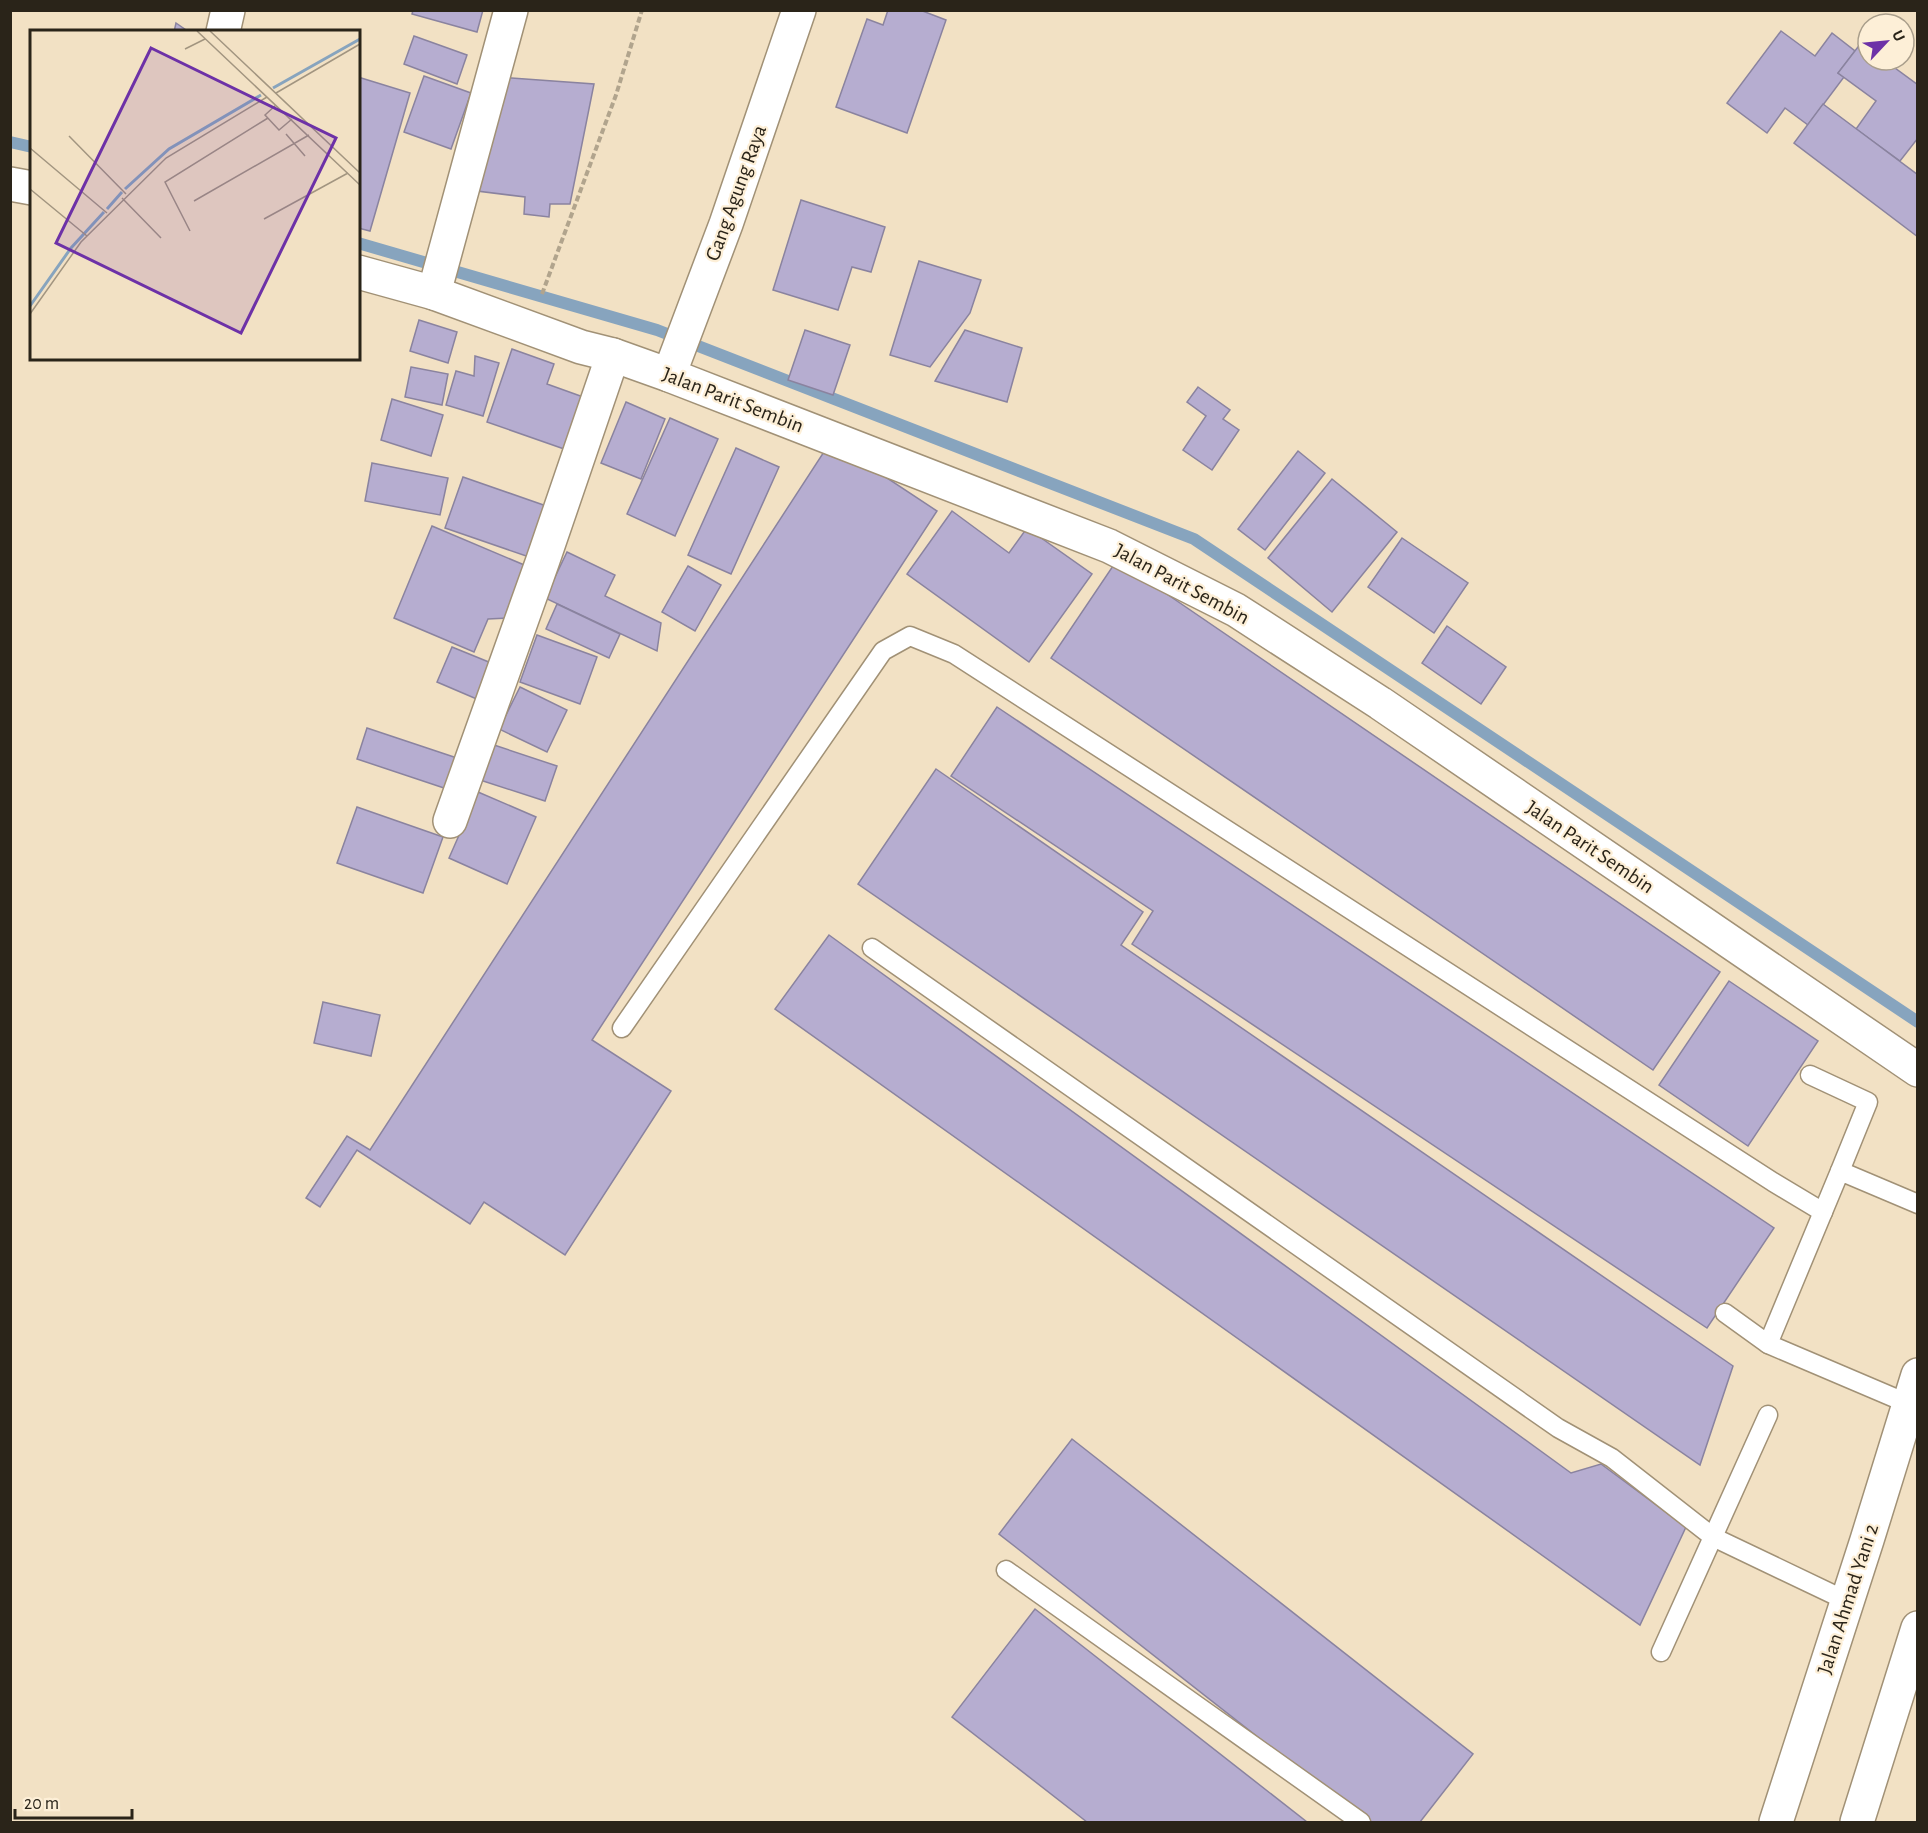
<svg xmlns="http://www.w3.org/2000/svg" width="1928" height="1833" font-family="'Alegreya Sans',sans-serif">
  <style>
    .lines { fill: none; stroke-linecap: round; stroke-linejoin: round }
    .stream { stroke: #87a4be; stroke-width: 12 }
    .building { fill: #b6add0; stroke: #8a839f; stroke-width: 1.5 }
    .lane-casing { stroke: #a19176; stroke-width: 21 }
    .street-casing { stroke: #a19176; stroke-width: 36 }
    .highway-casing { stroke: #a19176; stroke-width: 36 }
    .path { stroke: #b1a48d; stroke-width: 4; stroke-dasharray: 6 3; stroke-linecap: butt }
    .lane { stroke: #fff; stroke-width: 18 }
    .street { stroke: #fff; stroke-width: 33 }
    .highway { stroke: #fff; stroke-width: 33 }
    .labels { text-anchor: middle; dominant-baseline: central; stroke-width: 4.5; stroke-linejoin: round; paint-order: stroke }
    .street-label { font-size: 21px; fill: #2a2419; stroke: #fdefd7 }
    .inset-river { fill: none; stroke: #87a4be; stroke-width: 3 }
    .inset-road { fill: none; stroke: #a29580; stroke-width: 1.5 }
    .view { fill: #6d31a7; fill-opacity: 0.15; stroke: #6d31a7; stroke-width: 3 }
    .inset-edge { fill: none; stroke: #2a2419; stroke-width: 3 }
  </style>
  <rect width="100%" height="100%" fill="#f2e1c4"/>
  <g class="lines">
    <g class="stream">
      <path d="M 10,142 L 32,147"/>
      <path d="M 358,243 L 657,330 L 1194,539 L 1918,1022"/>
    </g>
  </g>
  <g class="building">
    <path d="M 413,10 L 483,10 L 477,32 L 412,14 Z"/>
    <path d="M 888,10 L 920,10 L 946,20 L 907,133 L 836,107 L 867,19 L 883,25 Z"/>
    <path d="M 176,23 L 189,32 L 174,32 Z"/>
    <path d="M 1781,31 L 1815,56 L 1832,33 L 1855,51 L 1838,73 L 1844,77 L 1808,125 L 1785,108 L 1767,133 L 1727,103 Z"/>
    <path d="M 414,36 L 467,55 L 457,84 L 404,64 Z"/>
    <path d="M 1861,43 L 1868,48 L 1868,60 L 1884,60 L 1918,85 L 1918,138 L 1900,161 L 1856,129 L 1876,101 L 1838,73 Z"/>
    <path d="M 424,76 L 471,93 L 451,149 L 404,132 Z"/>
    <path d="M 358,77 L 410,93 L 370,231 L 358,228 Z"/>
    <path d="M 499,77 L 594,84 L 570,204 L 550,204 L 549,217 L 524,214 L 525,197 L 477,191 Z"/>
    <path d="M 1823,104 L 1918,175 L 1918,237 L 1794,143 Z"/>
    <path d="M 801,200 L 885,227 L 871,272 L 852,267 L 838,310 L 773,290 Z"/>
    <path d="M 919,261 L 981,280 L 970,313 L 930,367 L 890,355 Z"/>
    <path d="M 419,320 L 457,332 L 448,363 L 410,351 Z"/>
    <path d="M 805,330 L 850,345 L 833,395 L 788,380 Z"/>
    <path d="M 965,330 L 1022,348 L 1007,402 L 935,381 Z"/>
    <path d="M 512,349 L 554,364 L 547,384 L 586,398 L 567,450 L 487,422 Z"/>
    <path d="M 475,356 L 499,363 L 483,416 L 446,405 L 456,371 L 474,376 Z"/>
    <path d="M 411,367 L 448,374 L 442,405 L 405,397 Z"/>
    <path d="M 1198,387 L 1230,410 L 1223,419 L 1239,430 L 1212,470 L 1183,450 L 1206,416 L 1187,402 Z"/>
    <path d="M 392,399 L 443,415 L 431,456 L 381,440 Z"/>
    <path d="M 626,402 L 665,419 L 641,479 L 601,463 Z"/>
    <path d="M 670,418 L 718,439 L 675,536 L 627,514 Z"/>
    <path d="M 831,441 L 937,511 L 592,1040 L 671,1091 L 565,1255 L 484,1202 L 470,1224 L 357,1150 L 320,1207 L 306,1198 L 347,1136 L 370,1150 Z"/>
    <path d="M 736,448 L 779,467 L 731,574 L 688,555 Z"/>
    <path d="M 1298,451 L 1325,473 L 1265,550 L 1238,529 Z"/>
    <path d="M 372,463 L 448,478 L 440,515 L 365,501 Z"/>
    <path d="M 463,477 L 555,509 L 538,560 L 445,528 Z"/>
    <path d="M 1332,479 L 1397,532 L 1332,612 L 1268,558 Z"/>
    <path d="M 952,511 L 1009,553 L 1027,528 L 1092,574 L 1029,662 L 907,574 Z"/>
    <path d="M 432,526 L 529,567 L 508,618 L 488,619 L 474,652 L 394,618 Z"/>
    <path d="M 1402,538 L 1468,583 L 1434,633 L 1368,587 Z"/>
    <path d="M 567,552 L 615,575 L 605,596 L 661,623 L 657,651 L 545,598 Z"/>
    <path d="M 1117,560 L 1720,972 L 1653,1070 L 1051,658 Z"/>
    <path d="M 688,566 L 721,585 L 695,631 L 662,612 Z"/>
    <path d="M 557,604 L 620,634 L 609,658 L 546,629 Z"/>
    <path d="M 1447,626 L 1506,667 L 1481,704 L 1422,663 Z"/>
    <path d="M 537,635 L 597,657 L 580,704 L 520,682 Z"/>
    <path d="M 452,647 L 501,667 L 486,703 L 437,682 Z"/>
    <path d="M 520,687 L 567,710 L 547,752 L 499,729 Z"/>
    <path d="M 997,707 L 1774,1228 L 1707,1328 L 1132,944 L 1153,911 L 951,776 Z"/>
    <path d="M 367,728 L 457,758 L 447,789 L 357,759 Z"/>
    <path d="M 491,744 L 557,766 L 545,801 L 480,780 Z"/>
    <path d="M 936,769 L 1143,912 L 1121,945 L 1733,1366 L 1700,1465 L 858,884 Z"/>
    <path d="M 478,792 L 536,817 L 507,884 L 449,858 Z"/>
    <path d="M 357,807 L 443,837 L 423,893 L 337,863 Z"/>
    <path d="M 829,935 L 1571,1473 L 1601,1464 L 1686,1527 L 1640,1625 L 775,1009 Z"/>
    <path d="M 1729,981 L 1818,1041 L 1748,1146 L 1659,1085 Z"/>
    <path d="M 323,1002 L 380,1015 L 371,1056 L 314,1043 Z"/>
    <path d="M 1072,1439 L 1473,1754 L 1420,1822 L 1366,1822 L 999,1534 Z"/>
    <path d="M 1035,1609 L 1307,1822 L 1087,1822 L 952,1717 Z"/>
  </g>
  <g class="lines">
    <defs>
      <g id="lane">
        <path d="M 872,948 L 1558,1428 L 1612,1458 L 1713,1537 L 1847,1601"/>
        <path d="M 622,1028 L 883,651 L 910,636 L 954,654 L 1773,1182 L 1823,1212"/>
        <path d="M 1810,1075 L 1868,1102 L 1840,1171"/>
        <path d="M 1725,1313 L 1768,1344"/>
        <path d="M 1909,1404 L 1768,1344 L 1840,1171 L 1918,1204"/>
        <path d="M 1006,1570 L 1361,1822"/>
        <path d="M 1661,1652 L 1768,1415"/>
      </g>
      <g id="street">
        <path d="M 223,32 L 228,10"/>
        <path d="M 10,184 L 32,188"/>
        <path d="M 358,272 L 434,293 L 581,347 L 613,355 L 669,375 L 1109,546 L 1236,610 L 1380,703 L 1918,1070"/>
        <path d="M 434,293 L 511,10"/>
        <path d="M 669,375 L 726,224 L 799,10"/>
        <path d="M 450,821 L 543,560 L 613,355"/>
      </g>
      <g id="highway">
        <path d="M 1776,1822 L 1867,1540 L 1918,1375"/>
        <path d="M 1857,1822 L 1918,1628"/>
      </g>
    </defs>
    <use href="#lane" class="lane-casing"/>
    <use href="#street" class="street-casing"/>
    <use href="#highway" class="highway-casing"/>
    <path class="path" d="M 542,294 L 616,95 L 642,10"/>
    <use href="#lane" class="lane"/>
    <use href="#street" class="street"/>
    <use href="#highway" class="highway"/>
  </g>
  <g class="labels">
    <g class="street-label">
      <text transform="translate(736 193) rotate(-70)">Gang Agung Raya</text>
      <text transform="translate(733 400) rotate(21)">Jalan Parit Sembin</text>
      <text transform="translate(1182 584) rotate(28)">Jalan Parit Sembin</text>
      <text transform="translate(1590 847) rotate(34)">Jalan Parit Sembin</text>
      <text transform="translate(1848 1599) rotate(-72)">Jalan Ahmad Yani 2</text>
    </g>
  </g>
  <g transform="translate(30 30)">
    <rect width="330" height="330" fill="#f2e1c4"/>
    <path class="inset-river" d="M 243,58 L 330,9M 95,159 L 139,119 L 231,65M 77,179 L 92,162M 0,276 L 41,218 L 74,182"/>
    <path class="inset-road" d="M 167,1 L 330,155M 180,1 L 330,143M 155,19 L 175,9M 246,63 L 330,14M 246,75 L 235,85 L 249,100 L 262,89M 256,104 L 275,126M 39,106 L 96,164M 0,118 L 77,183M 0,159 L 57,206M 92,168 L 131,208M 164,171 L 279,105M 234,189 L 318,143M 160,201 L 135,152 L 238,88M 0,284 L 51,212 L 136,128 L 237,67"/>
    <path class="view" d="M 121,18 L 306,108 L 211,303 L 26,213 Z"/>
    <rect width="330" height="330" class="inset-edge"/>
  </g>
  <rect width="1928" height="1833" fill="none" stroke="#2a2419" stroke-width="24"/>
  <g transform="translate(1886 42) rotate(64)"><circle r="28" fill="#fdefd7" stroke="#a99e8b" stroke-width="1.5"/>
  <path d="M0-4.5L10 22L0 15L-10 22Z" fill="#6d31a7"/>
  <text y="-9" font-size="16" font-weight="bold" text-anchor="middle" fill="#2a2419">U</text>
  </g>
  <path d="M15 1809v9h117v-9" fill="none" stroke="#2a2419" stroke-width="3"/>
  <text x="24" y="1809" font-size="18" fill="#2a2419" stroke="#fdefd7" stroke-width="4.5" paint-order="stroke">20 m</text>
</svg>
